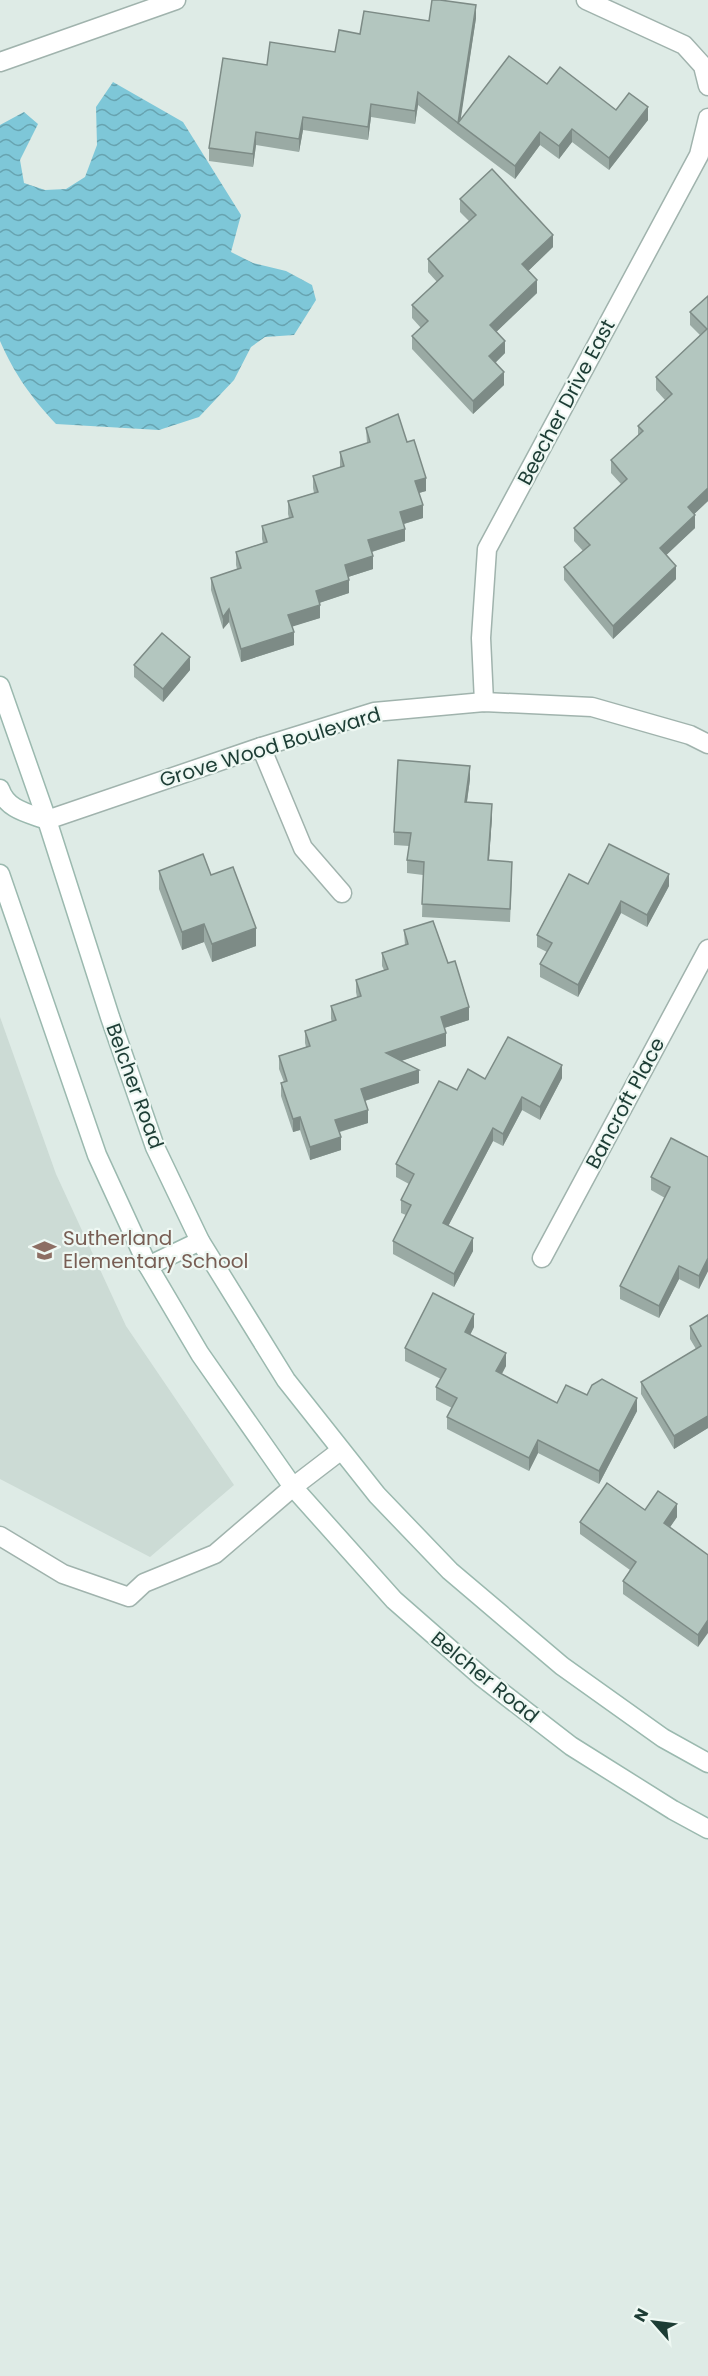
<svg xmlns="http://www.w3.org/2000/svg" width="708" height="2376" font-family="Poppins,sans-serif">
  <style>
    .built { fill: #ccdbd5 }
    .water { fill: url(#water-waves) }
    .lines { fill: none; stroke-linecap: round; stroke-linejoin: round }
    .street-casing { stroke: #a0b3ad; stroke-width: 21 }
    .secondary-casing { stroke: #9bb9af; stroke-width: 21 }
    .street { stroke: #fff; stroke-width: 18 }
    .secondary { stroke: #fff; stroke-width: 18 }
    .wall { fill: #9aaaa4 }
    .shaded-wall { fill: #7d8b86 }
    .building { fill: #b3c6bf; stroke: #7d8b86; stroke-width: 1.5 }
    .labels { text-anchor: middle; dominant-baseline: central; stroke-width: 4.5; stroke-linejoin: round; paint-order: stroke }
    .street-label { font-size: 20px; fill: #1d3d35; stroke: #eef8f3 }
    .education-label { font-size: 20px; fill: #785e54; stroke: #eef8f3; text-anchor: start }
  </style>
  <defs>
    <pattern id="water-waves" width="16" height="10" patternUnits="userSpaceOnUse" patternTransform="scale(1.5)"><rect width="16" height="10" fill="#7ec7d8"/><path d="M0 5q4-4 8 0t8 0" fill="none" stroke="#67a3b0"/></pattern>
  </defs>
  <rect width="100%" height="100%" fill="#deebe6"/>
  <path class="built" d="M 0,1017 L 56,1174 L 126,1326 L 234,1485 L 150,1557 L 0,1479 Z"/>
  <path class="water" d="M 113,82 L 183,122 L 241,215 L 231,252 L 253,263 L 286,271 L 312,285 L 316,300 L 294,335 L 265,337 L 251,347 L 234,380 L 199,417 L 159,430 L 56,424 C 31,397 15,375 0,341 L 0,125 L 24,112 L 38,124 L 20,160 L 24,183 L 45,190 L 66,189 L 85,177 L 97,145 L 96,107 Z"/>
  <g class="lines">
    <defs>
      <g id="street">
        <path d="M 586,0 L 684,45 L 703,66 L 708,86"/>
        <path d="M 0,62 L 176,0"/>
        <path d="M 484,702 L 481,638 L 487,549 L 699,155 L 708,118"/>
        <path d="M 261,747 L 303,848 L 342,893"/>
        <path d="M 47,820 L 261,747 L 374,712 L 484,702 L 592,707 L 690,735 L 708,744"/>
        <path d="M 542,1258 L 708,949"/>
        <path d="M 0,1536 L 63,1574 L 129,1597 L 144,1583 L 215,1554 L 293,1487 L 340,1451"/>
      </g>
      <g id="secondary">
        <path d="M 0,686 L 47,820 L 110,1017 L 155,1147 L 200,1241 L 286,1380 L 377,1495 L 450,1571 L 562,1666 L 663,1738 L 708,1763"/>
        <path d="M 0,789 C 7,810 28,813 47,820"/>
        <path d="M 0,874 L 97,1155 L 148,1266 L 200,1354 L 293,1487 L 394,1600 L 483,1678 L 571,1746 L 673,1810 L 708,1829"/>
        <path d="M 148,1266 L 200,1241"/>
      </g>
    </defs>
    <use href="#street" class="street-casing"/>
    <use href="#secondary" class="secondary-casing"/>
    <use href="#street" class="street"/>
    <use href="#secondary" class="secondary"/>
  </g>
  <g class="wall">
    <path d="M 476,18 L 460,120 L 547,84 L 616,110 L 648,120 L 609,170 L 572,142 L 559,159 L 540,145 L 515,179 L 458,136 L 458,134 L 458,136 L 418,105 L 415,124 L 371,117 L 368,140 L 303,130 L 299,152 L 256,145 L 253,167 L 209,161 L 209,148 L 267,65 L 335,52 L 360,34 L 429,21 Z"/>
    <path d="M 460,199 L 553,247 L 528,271 L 537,293 L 496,332 L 505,353 L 496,362 L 504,385 L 473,414 L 412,349 L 412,336 L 421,328 L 412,318 L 412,305 L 437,282 L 428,272 L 428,259 L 469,221 L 460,212 Z"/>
    <path d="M 708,296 L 708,501 L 694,514 L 695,528 L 666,555 L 676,579 L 613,639 L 564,580 L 564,567 L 583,551 L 574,541 L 574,528 L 621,484 L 611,473 L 611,460 L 638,435 L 638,426 L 665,400 L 656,390 L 656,377 L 700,335 L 690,325 L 690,312 Z"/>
    <path d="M 366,428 L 407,442 L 426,491 L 419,493 L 423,518 L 404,524 L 405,541 L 372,552 L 373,569 L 348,577 L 349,593 L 319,603 L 320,618 L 292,626 L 294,645 L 241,662 L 229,622 L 223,629 L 211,590 L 211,578 L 237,569 L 236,565 L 236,552 L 263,543 L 262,539 L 262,526 L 289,518 L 288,514 L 288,501 L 314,493 L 313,488 L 313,476 L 340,468 L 340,452 L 367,443 Z"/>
    <path d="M 134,665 L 190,670 L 163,702 L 134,677 Z"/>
    <path d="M 470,779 L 467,802 L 492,817 L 489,860 L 512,875 L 510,922 L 422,917 L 423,875 L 407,873 L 407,860 L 409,846 L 394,845 L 394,832 Z"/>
    <path d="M 159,871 L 211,875 L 256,946 L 212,962 L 204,942 L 182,950 L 159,889 Z"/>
    <path d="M 588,884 L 669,886 L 647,927 L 621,913 L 578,997 L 540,977 L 540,964 L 547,952 L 537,947 L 537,935 Z"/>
    <path d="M 404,930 L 448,963 L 469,1020 L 444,1028 L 446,1046 L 401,1061 L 419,1083 L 365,1101 L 368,1123 L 340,1132 L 341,1150 L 310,1160 L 300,1130 L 293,1132 L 281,1096 L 281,1083 L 284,1082 L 279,1069 L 279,1056 L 306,1047 L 305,1043 L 305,1031 L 332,1022 L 331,1019 L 331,1006 L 357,997 L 356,992 L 356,980 L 384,970 L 382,966 L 382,953 L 405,946 Z"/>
    <path d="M 562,1078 L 540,1120 L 522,1110 L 503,1146 L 493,1141 L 448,1226 L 473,1251 L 454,1287 L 393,1254 L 393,1241 L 406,1215 L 401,1213 L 401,1200 L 409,1184 L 396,1177 L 396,1164 L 457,1090 L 485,1079 Z"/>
    <path d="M 708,1157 L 708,1271 L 699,1289 L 679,1279 L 659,1318 L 620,1299 L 620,1286 L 665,1198 L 651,1190 L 651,1177 Z"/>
    <path d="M 708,1315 L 708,1428 L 674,1449 L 641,1394 L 641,1382 L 696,1349 L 690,1339 L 690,1326 Z"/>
    <path d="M 474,1327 L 470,1335 L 506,1366 L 502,1374 L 557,1403 L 587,1395 L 637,1411 L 599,1484 L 538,1453 L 529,1471 L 447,1429 L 447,1417 L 452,1408 L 436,1400 L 436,1387 L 441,1379 L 405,1361 L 405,1348 Z"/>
    <path d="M 645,1510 L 677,1517 L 670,1527 L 708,1555 L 698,1647 L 623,1594 L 623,1581 L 630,1570 L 580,1534 L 580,1522 Z"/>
  </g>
  <g class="shaded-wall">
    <path d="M 476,5 L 476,18 L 460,124 L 458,123 L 458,136 L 458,123 Z"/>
    <path d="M 418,92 L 418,105 L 415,124 L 415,111 Z"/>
    <path d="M 371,104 L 371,117 L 368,140 L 368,127 Z"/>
    <path d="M 648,107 L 648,120 L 609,170 L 609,158 Z"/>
    <path d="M 303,117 L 303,130 L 299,152 L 299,139 Z"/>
    <path d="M 572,129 L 572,142 L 559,159 L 559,146 Z"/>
    <path d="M 256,132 L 256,145 L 253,167 L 253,154 Z"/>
    <path d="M 540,132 L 540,145 L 515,179 L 515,166 Z"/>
    <path d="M 553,235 L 553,247 L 522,277 L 522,264 Z"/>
    <path d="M 537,280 L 537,293 L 490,338 L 490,325 Z"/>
    <path d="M 505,341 L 505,353 L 489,369 L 489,356 Z"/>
    <path d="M 504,372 L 504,385 L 473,414 L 473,401 Z"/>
    <path d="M 426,478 L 426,491 L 415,494 L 415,481 Z"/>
    <path d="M 708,488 L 708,501 L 688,520 L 688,507 Z"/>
    <path d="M 423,505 L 423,518 L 400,525 L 400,512 Z"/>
    <path d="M 695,515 L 695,528 L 660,561 L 660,548 Z"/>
    <path d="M 405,529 L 405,541 L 368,553 L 368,540 Z"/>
    <path d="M 373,556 L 373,569 L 345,578 L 345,565 Z"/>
    <path d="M 676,566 L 676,579 L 613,639 L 613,626 Z"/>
    <path d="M 349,580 L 349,593 L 316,604 L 316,591 Z"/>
    <path d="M 320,605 L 320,618 L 288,628 L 288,615 Z"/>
    <path d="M 229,609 L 229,622 L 223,629 L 223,617 Z"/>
    <path d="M 294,632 L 294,645 L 241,662 L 241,649 Z"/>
    <path d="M 190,657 L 190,670 L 163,702 L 163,689 Z"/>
    <path d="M 470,766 L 470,779 L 465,815 L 465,802 Z"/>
    <path d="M 492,804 L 492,817 L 488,873 L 488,860 Z"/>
    <path d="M 669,874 L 669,886 L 647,927 L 647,915 Z"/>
    <path d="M 621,901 L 621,913 L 578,997 L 578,985 Z"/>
    <path d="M 204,924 L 204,942 L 182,950 L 182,932 Z"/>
    <path d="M 256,928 L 256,946 L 212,962 L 212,944 Z"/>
    <path d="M 469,1007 L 469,1020 L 441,1029 L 441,1017 Z"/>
    <path d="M 446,1033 L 446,1046 L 386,1066 L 386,1053 Z"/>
    <path d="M 562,1065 L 562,1078 L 540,1120 L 540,1107 Z"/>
    <path d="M 419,1070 L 419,1083 L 361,1102 L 361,1089 Z"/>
    <path d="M 522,1097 L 522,1110 L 503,1146 L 503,1134 Z"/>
    <path d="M 368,1110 L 368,1123 L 335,1133 L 335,1120 Z"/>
    <path d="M 300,1117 L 300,1130 L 293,1132 L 293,1119 Z"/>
    <path d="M 493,1128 L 493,1141 L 443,1236 L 443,1223 Z"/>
    <path d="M 341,1137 L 341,1150 L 310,1160 L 310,1147 Z"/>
    <path d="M 473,1238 L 473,1251 L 454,1287 L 454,1274 Z"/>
    <path d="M 708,1258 L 708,1271 L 699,1289 L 699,1276 Z"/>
    <path d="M 679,1266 L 679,1279 L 659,1318 L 659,1306 Z"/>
    <path d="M 474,1314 L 474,1327 L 465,1345 L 465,1332 Z"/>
    <path d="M 506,1353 L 506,1366 L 496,1384 L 496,1371 Z"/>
    <path d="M 637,1398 L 637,1411 L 599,1484 L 599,1471 Z"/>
    <path d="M 708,1416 L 708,1428 L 674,1449 L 674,1436 Z"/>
    <path d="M 538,1440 L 538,1453 L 529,1471 L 529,1458 Z"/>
    <path d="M 677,1504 L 677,1517 L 664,1536 L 664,1523 Z"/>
    <path d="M 708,1620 L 708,1633 L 698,1647 L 698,1635 Z"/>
  </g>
  <g class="building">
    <path d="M 432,0 L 440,0 L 476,5 L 458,123 L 418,92 L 415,111 L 371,104 L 368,127 L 303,117 L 299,139 L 256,132 L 253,154 L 209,148 L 223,58 L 267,65 L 270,42 L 335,52 L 339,30 L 360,34 L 364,11 L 429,21 Z"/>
    <path d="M 509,56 L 547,84 L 560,67 L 616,110 L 629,93 L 648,107 L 609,158 L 572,129 L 559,146 L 540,132 L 515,166 L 458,123 Z"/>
    <path d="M 492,169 L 553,235 L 522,264 L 537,280 L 490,325 L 505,341 L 489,356 L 504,372 L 473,401 L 412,336 L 428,321 L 412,305 L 443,276 L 428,259 L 476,215 L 460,199 Z"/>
    <path d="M 708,296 L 708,488 L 688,507 L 695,515 L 660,548 L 676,566 L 613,626 L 564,567 L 590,545 L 574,528 L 627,479 L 611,460 L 643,431 L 638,426 L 672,394 L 656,377 L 707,329 L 690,312 Z"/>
    <path d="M 398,414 L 407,442 L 414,440 L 426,478 L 415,481 L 423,505 L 400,512 L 405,529 L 368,540 L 373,556 L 345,565 L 349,580 L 316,591 L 320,605 L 288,615 L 294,632 L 241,649 L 229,609 L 223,617 L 211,578 L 241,568 L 236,552 L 267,542 L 262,526 L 293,517 L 288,501 L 318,492 L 313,476 L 344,466 L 340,452 L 370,442 L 366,428 Z"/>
    <path d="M 162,633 L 190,657 L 163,689 L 134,665 Z"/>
    <path d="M 398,760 L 470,766 L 465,802 L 492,804 L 488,860 L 512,862 L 510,909 L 422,904 L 424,862 L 407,860 L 411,833 L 394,832 Z"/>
    <path d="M 609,844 L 669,874 L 647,915 L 621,901 L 578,985 L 540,964 L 552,943 L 537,935 L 569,874 L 588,884 Z"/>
    <path d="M 203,854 L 211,875 L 233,867 L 256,928 L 212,944 L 204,924 L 182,932 L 159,871 Z"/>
    <path d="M 433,921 L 448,963 L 455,961 L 469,1007 L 441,1017 L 446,1033 L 386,1053 L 419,1070 L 361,1089 L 368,1110 L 335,1120 L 341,1137 L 310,1147 L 300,1117 L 293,1119 L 281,1083 L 287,1081 L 279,1056 L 310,1046 L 305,1031 L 336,1020 L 331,1006 L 361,996 L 356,980 L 388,969 L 382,953 L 408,944 L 404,930 Z"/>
    <path d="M 508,1037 L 562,1065 L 540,1107 L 522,1097 L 503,1134 L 493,1128 L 443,1223 L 473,1238 L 454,1274 L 393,1241 L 411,1205 L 401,1200 L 414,1174 L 396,1164 L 439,1081 L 457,1090 L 468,1069 L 485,1079 Z"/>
    <path d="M 671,1138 L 708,1157 L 708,1258 L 699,1276 L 679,1266 L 659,1306 L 620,1286 L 670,1187 L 651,1177 Z"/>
    <path d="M 433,1293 L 474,1314 L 465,1332 L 506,1353 L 496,1371 L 557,1403 L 566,1385 L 587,1395 L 592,1385 L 602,1379 L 637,1398 L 599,1471 L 538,1440 L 529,1458 L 447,1417 L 457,1398 L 436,1387 L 446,1369 L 405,1348 Z"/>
    <path d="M 708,1315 L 708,1416 L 674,1436 L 641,1382 L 701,1346 L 690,1326 Z"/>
    <path d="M 607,1483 L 645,1510 L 658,1491 L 677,1504 L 664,1523 L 708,1555 L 708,1620 L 698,1635 L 623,1581 L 636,1562 L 580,1522 Z"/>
  </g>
  <defs>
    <symbol id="school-bare" viewBox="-9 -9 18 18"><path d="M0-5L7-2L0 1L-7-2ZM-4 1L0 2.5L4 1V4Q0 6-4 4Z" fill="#8d6e63" stroke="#eef8f3" stroke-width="2.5" paint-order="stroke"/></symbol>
  </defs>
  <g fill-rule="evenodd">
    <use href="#school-bare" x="28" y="1234" width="33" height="33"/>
  </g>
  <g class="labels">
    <g class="street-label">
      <text transform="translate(566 402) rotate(-62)">Beecher Drive East</text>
      <text transform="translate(270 747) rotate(-17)">Grove Wood Boulevard</text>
      <text transform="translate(135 1086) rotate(70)">Belcher Road</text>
      <text transform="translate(625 1103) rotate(-62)">Bancroft Place</text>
      <text transform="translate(485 1677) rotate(39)">Belcher Road</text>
    </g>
    <g class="education-label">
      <text x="63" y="1238">Sutherland<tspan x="63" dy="23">Elementary School</tspan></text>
    </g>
  </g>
  <g transform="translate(654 2322) rotate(298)" stroke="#eef8f3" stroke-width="4.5" paint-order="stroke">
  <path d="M0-4.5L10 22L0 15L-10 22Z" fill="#1d3d35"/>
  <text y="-9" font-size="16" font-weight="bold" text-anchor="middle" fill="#1d3d35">N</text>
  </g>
</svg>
